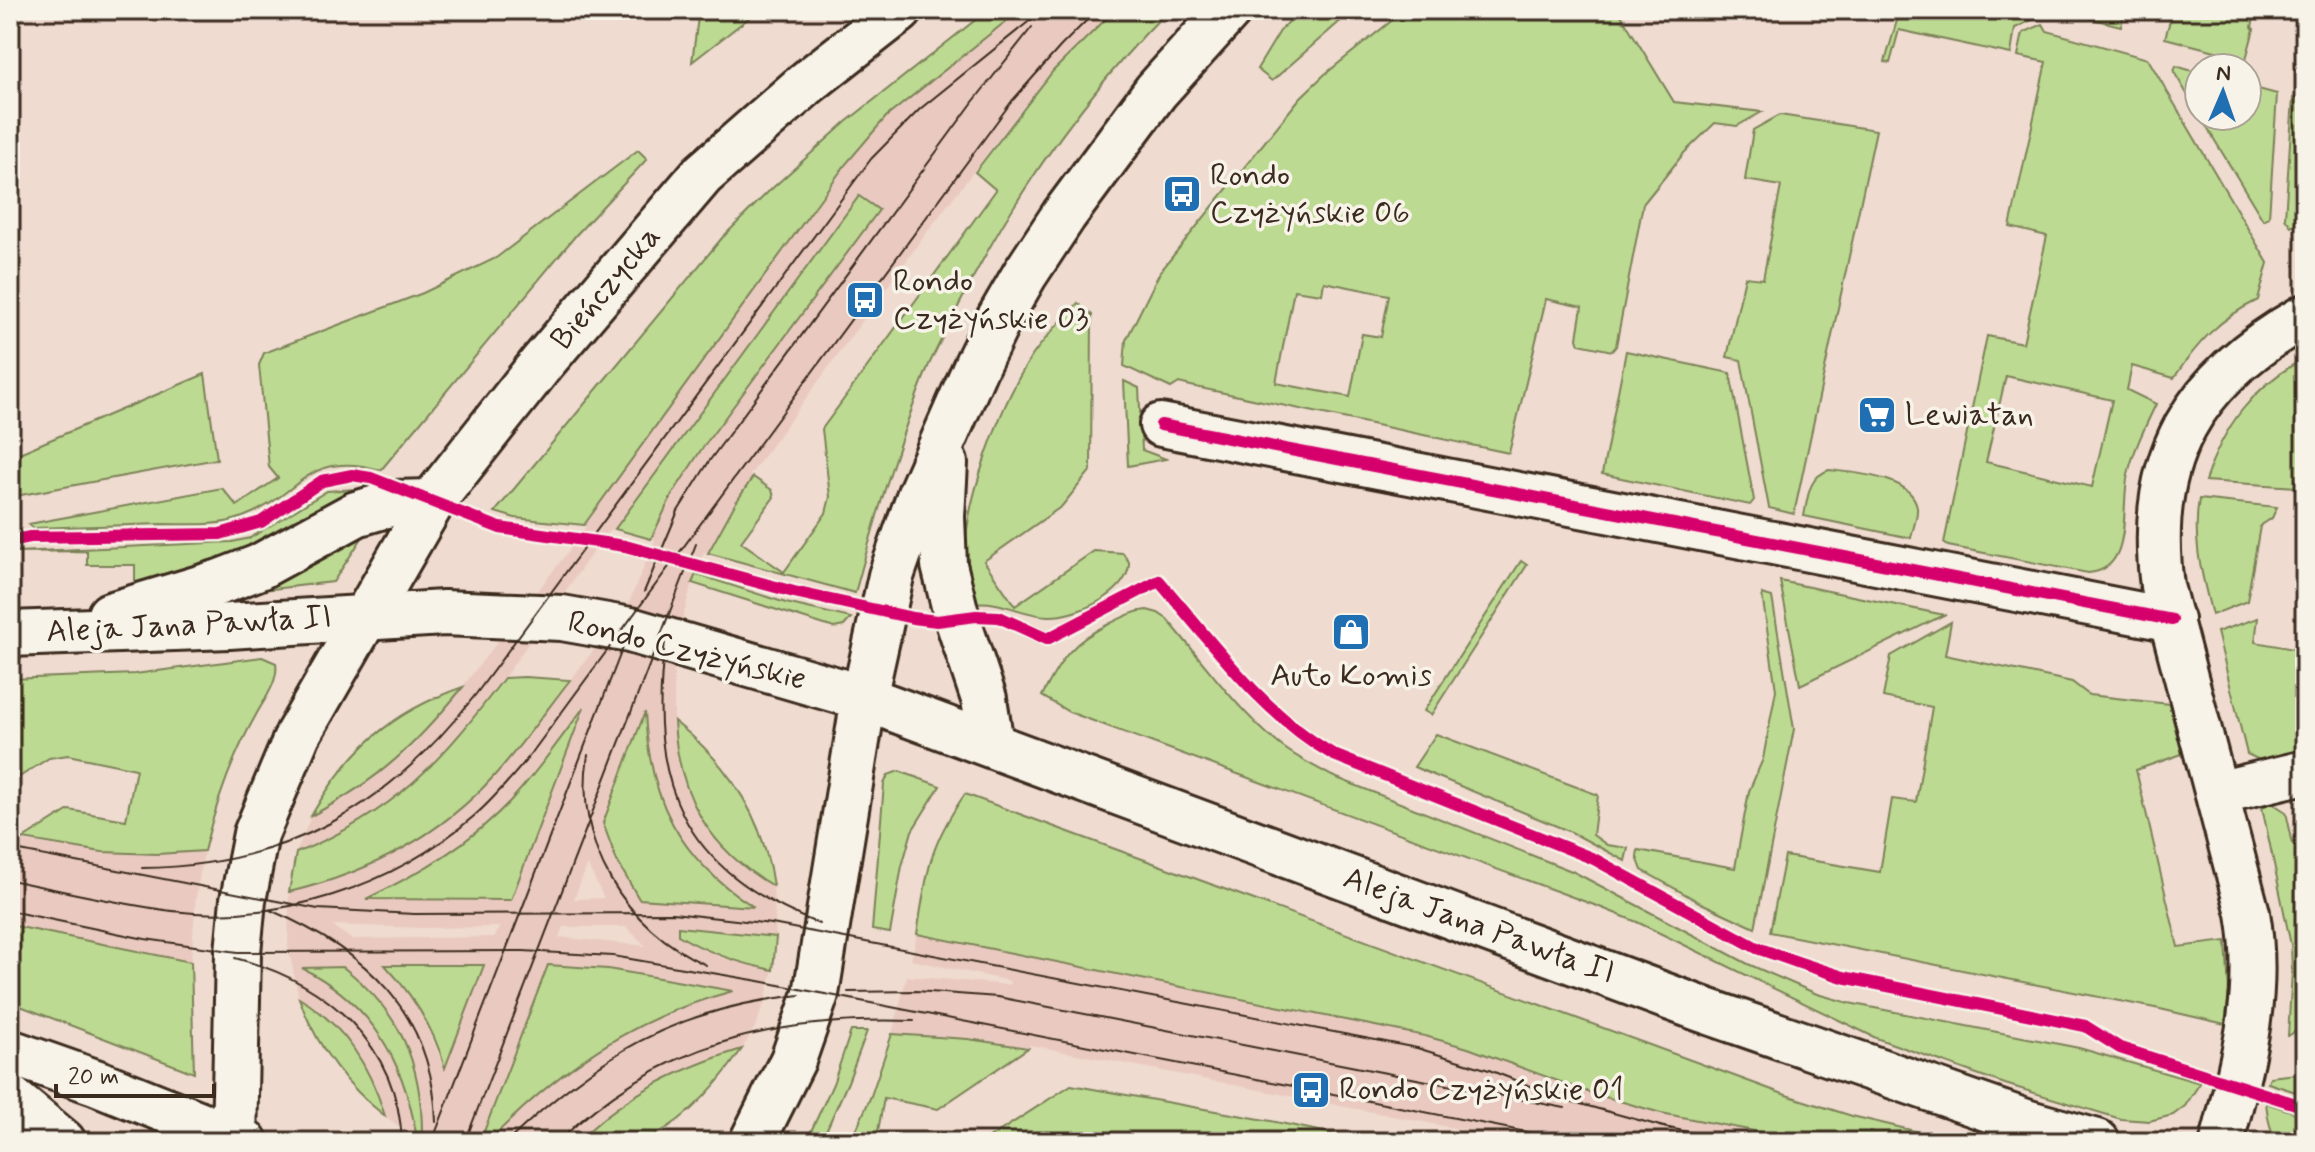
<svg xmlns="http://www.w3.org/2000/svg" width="2315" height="1152" font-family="Mynerve,sans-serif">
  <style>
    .built { fill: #eacac0; fill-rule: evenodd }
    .green { fill: #bdda92; stroke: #7c8258; stroke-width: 2; fill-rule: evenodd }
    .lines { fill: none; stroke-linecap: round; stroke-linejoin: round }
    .minor-casing { stroke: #3b2a1e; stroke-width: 48 }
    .secondary-casing { stroke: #3b2a1e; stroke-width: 50 }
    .minor { stroke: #f7f3e8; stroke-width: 42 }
    .secondary { stroke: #f7f3e8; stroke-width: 44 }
    .tram { stroke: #3b2a1e; stroke-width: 2 }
    .cycleway-casing { stroke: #f7f3e8; stroke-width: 17 }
    .cycleway { stroke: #d6006c; stroke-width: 12 }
    .labels { text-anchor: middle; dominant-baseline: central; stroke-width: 7; stroke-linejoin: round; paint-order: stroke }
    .poi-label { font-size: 32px; fill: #3b2a1e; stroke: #f7f3e8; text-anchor: start }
    .street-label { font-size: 32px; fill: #3b2a1e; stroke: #f7f3e8 }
  </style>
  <rect width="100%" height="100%" fill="#efdbd0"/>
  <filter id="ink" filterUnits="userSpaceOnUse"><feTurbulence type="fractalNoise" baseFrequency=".0125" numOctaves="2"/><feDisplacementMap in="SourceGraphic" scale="16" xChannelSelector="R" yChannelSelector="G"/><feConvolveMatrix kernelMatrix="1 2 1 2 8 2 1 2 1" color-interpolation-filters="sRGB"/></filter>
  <g filter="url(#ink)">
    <g class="built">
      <path d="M 1020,10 L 1115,10 L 1053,71 L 1025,105 L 933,224 L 750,475 L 753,477 L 735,504 L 708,553 L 704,552 L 692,583 L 678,636 L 674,667 L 674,721 L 678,762 L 683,781 L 690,799 L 720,844 L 743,867 L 773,886 L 776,937 L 679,927 L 720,957 L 773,970 L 764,1004 L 755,1027 L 742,1049 L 719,1056 L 636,1096 L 612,1113 L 578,1142 L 488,1142 L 544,1089 L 593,1052 L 623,1033 L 680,1006 L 731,991 L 660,977 L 549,965 L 480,1142 L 424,1142 L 414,1138 L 385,1116 L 374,1083 L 344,1034 L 317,1008 L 299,998 L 288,947 L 289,892 L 324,883 L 403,849 L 427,834 L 474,797 L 514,753 L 627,607 L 655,540 L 651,539 L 672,496 L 858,196 L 615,529 L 610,530 L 593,552 L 504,678 L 441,758 L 388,804 L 359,823 L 296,853 L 311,816 L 344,799 L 374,778 L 410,749 L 437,719 L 564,557 L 586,527 L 584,525 L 845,165 L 886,117 ZM 582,711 L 511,899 L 368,899 L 439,860 L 490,821 L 512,799 ZM 646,736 L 656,788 L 677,835 L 702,867 L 751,907 L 639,899 L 617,861 L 603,823 ZM 587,866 L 588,866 L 604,898 L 574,899 ZM 331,925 L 422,928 L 499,927 L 495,937 L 351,939 ZM 563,927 L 626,927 L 646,946 L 559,937 ZM 386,966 L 484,966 L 444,1067 L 420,1009 ZM 343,967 L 371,990 L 416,1069 L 422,1111 L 416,1133 L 403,1077 L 371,1023 L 345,995 L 304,969 Z"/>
      <path d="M 10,839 L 102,852 L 157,854 L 204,851 L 196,897 L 191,962 L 10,925 Z"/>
      <path d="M 917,934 L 1425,1036 L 1468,1048 L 1623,1103 L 1661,1113 L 1811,1142 L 1525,1142 L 1030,1045 L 1028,1048 L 968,1039 L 892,1034 L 907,976 L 1009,985 L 1010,981 L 911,960 Z"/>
    </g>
    <g class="green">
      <path d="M 699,10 L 759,10 L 692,62 Z"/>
      <path d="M 988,10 L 1020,10 L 886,117 L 845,165 L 584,525 L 515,518 L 495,512 L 722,238 L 767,193 L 846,122 Z"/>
      <path d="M 1115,10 L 1168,10 C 1083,97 1012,198 958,307 C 948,327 937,347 928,367 C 898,441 876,517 855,593 L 708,553 L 735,504 L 753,477 L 772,490 L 774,497 L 741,542 L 784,572 L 826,513 L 830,497 L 822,429 L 996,190 L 975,172 L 1053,71 Z"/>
      <path d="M 1300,10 L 1353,10 L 1272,81 L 1257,69 L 1280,31 Z"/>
      <path d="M 1405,10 L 1618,10 L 1674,102 L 1762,112 L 1737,126 L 1715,123 L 1684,153 L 1643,204 L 1616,346 L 1612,351 L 1579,344 L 1577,338 L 1582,307 L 1546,299 L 1509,453 L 1191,386 L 1179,383 L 1171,388 L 1124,366 L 1126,340 L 1160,272 L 1300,98 L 1324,75 ZM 1324,282 L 1389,295 L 1381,337 L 1362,334 L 1350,397 L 1276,383 L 1294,290 L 1322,294 Z"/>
      <path d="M 1900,10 L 2037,10 L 2040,16 L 2015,28 L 2011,54 L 1899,30 L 1890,63 L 1885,62 Z"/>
      <path d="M 2066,10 L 2125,10 L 2121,26 L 2067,13 Z"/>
      <path d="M 2173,10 L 2223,10 L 2254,18 L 2252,27 L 2254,29 L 2246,59 L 2165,38 Z"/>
      <path d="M 2043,24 L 2047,31 L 2148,59 L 2268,263 L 2258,300 C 2220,318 2197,343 2174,378 L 2132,366 L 2127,390 L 2156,404 C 2145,427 2134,449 2128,474 C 2120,505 2135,570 2088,573 L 1948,546 L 1944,543 L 1987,336 L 2023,343 L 2047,236 L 2010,227 L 2046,62 L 2018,56 L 2023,33 ZM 2006,376 L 2112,400 L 2092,487 L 1986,462 Z"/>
      <path d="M 2176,66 L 2199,73 L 2199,114 L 2174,72 Z"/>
      <path d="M 2247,86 L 2277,94 L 2269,217 L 2263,220 L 2200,116 L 2247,116 Z"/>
      <path d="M 2293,98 L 2305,101 L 2305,218 L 2291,226 L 2285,218 Z"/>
      <path d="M 1780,115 L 1876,130 L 1794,514 L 1769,508 L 1741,360 L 1727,357 L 1745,277 L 1763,279 L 1781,186 L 1745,180 L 1753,130 Z"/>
      <path d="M 638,150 L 647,159 L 576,235 L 381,470 C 305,449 302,495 243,517 C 218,527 188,524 163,524 C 119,525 76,527 32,528 L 29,524 L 222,488 L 237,506 L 278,478 L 269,467 L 259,365 L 264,353 L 423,293 L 496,258 Z"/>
      <path d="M 859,196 L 879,210 L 701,450 L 672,495 L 651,539 L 615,529 Z"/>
      <path d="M 1078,303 L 1092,315 L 1091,470 L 1062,506 L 984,561 L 1015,606 L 1094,551 L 1123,553 L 1129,562 C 1130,594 1075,617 1048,616 C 1020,615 1003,600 974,603 C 971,590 966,575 965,561 C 963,505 1000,406 1030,359 C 1044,338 1061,321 1078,303 Z"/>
      <path d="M 1626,351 L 1730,373 L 1754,500 L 1750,505 L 1602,474 Z"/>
      <path d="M 2305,358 L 2305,446 L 2297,487 L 2205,481 C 2223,427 2253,386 2305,358 Z"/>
      <path d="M 205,374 L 217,459 L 10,497 L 10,457 Z"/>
      <path d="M 1124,381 L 1139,388 L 1142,450 L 1166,459 L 1128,466 Z"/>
      <path d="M 1829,470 C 1854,473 1912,476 1917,507 C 1918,517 1913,528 1911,538 L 1804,516 C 1808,497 1808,477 1829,470 Z"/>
      <path d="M 355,489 L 308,522 L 187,575 L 135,583 L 135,565 L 87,565 L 87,551 L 15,552 L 232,542 L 250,538 L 327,491 Z"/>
      <path d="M 2199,499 L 2277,507 L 2272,518 L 2260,526 L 2247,601 L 2212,615 C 2202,575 2192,541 2199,499 Z"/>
      <path d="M 368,529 L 333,582 L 254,591 Z"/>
      <path d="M 1521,561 L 1527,565 L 1431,715 L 1424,711 Z"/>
      <path d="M 696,574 L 786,603 L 851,618 L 844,626 L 834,628 L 692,583 Z"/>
      <path d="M 1780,581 L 1944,615 L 1800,685 Z"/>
      <path d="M 1762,594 L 1772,597 L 1794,729 L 1755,928 L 1701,903 L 1642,870 L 1637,857 L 1638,850 L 1735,868 L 1749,791 L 1763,759 L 1776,690 Z"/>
      <path d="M 1147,610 L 1158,613 L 1167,619 C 1203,661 1236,709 1279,744 C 1295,757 1314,766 1332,776 L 1574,872 L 1748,964 L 1817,994 L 1849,1003 L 2079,1048 L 2200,1083 L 2185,1106 L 2173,1115 L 2149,1121 L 2121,1119 L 2005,1084 L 1876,1038 L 1637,922 L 1597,906 L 1069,712 L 1042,696 C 1061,659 1072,641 1111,623 C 1123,617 1134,611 1147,610 Z"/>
      <path d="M 2258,618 L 2255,642 L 2305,651 L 2305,759 L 2270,765 L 2247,754 L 2217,632 Z"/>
      <path d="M 1951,622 L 1945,655 L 2072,682 L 2089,695 L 2169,704 L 2182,754 L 2136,770 L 2178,947 L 2226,941 L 2229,991 L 2225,1024 L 2160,1009 L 1770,932 L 1785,856 L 1880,872 L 1892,799 L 1916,802 L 1932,707 L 1883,697 L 1891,656 Z"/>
      <path d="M 262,657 L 276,663 C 279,681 264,700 256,715 C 231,759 216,803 204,851 L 157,854 L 102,852 L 23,839 L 69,810 L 126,820 L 136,769 L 68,755 L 49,758 L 10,783 L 10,679 L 135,674 Z"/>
      <path d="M 525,677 L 570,680 C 545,712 521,746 494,776 C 439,837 368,873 289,892 L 296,853 C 395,813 441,762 504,678 Z"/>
      <path d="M 463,687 C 415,746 379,780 311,816 C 349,750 391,712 463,687 Z"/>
      <path d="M 584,707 L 511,900 L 366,899 C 420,873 470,844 512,799 C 538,771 561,738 584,707 Z"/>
      <path d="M 645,712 C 649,800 679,859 754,907 L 639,899 L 617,861 L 603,823 Z"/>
      <path d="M 674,721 C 728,763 764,818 773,886 C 708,849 678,794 674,721 Z"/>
      <path d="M 1436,734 L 1598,795 L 1593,835 L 1607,845 L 1628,848 L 1625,861 L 1571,832 L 1414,767 Z"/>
      <path d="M 899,771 L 940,786 L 912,831 L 902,866 L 890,933 L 872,930 L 884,784 L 888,775 Z"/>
      <path d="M 965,794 L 1786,1095 L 1852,1116 L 1961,1142 L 1811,1142 L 1661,1113 L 1588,1092 L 1468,1048 L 1425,1036 L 917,934 C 927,873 928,847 965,794 Z"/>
      <path d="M 2272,803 L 2286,812 L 2293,844 L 2305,842 L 2305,1025 L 2288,1036 L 2292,971 L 2291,945 L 2262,807 Z"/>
      <path d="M 10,925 L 191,962 L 194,1073 L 10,1002 Z"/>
      <path d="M 678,927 L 776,937 L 773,970 C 738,963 708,953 678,935 Z"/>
      <path d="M 385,965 L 484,965 L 445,1068 C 434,1028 414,996 385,965 Z"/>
      <path d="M 548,965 L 608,969 L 733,991 C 633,1017 559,1069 488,1142 L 480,1142 Z"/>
      <path d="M 343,967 C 399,1011 422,1061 422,1133 L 416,1133 C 403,1059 371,1003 302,968 Z"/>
      <path d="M 299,998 C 345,1025 370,1067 385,1116 C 345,1085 316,1045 299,998 Z"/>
      <path d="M 851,1031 L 867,1031 L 848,1082 L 821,1142 L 806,1142 L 833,1084 Z"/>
      <path d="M 892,1034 L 968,1039 L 1028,1048 L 938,1109 L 884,1098 L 876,1142 L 851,1142 L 871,1096 Z"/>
      <path d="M 742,1049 C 718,1084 683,1126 641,1141 C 623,1147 597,1142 578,1142 C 621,1096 683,1067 742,1049 Z"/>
      <path d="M 2305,1073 L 2305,1095 L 2268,1083 L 2270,1077 Z"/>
      <path d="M 1071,1085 L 1271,1121 L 1371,1142 L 983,1142 Z"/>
      <path d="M 2266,1103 L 2305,1116 L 2305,1142 L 2279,1142 C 2269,1131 2268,1117 2266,1103 Z"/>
    </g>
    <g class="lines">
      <defs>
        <g id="minor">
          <path d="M 1161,425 L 2172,620"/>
          <path d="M 2217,793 L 2305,772"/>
          <path d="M 2222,1142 C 2242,1063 2262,995 2248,913 L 2162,586 C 2145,457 2194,378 2305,316"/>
        </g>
        <g id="secondary">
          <path d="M 945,463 L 942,517 L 944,565 L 957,618 L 984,699 L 991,744"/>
          <path d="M 110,615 L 220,582 L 259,567 L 356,514 L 393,503 L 432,502"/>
          <path d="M 10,634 L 229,626 L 444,613 L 562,618 L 630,630 L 864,698 L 1701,1009 L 2029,1123 L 2097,1142"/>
          <path d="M 10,1052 L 98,1083 L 245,1142"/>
          <path d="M 10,1098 L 63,1142"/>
          <path d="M 234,1142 L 238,952 L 243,900 L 256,834 L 298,734 L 432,502 L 542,363 L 702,175 L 808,82 L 900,10"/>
          <path d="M 752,1142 L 793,1060 L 816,994 L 864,698 L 891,576 L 920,494 L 977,364 L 999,319 L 1025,274 L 1064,215 L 1156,91 L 1229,10"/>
        </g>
      </defs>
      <use href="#minor" class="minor-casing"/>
      <use href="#secondary" class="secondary-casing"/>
      <use href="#minor" class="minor"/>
      <use href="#secondary" class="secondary"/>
      <g class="tram">
        <path d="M 644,592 L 678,511 L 710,460 L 973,102 L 1032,27"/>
        <path d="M 665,641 C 647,783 680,869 819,924"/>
        <path d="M 588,755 C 573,845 625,928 706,965"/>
        <path d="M 10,849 L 318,909 L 414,914 L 673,913 L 772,924 L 1417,1048 L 1489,1070 L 1566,1100 L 1671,1129"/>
        <path d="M 142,868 C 287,866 388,808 476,694 L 871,159 L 920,109 L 1043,10"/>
        <path d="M 10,880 C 64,891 118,904 172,911 C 279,924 393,887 474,816 C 494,799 511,778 528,758 L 1012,101 L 1061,46 L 1097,10"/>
        <path d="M 270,910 C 366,951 433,1012 436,1122"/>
        <path d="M 10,911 L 145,939 L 238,952 L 523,951 L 613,956 L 759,981 L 1577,1142"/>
        <path d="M 235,958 C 325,981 398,1043 402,1142"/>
        <path d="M 848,992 L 916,991 L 998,997 L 1565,1108"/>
        <path d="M 1659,1126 L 1738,1142"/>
        <path d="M 432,1142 L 628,634"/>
        <path d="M 465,1142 L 696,544"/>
        <path d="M 507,1142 C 598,1055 673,1009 800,995"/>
        <path d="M 558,1142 C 657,1043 778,1016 914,1021"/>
      </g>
      <defs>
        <g id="cycleway">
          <path d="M 1161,425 L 2172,620"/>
          <path d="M 10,541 L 30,537 L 220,534 L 261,522 L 322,481 L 352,475 L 371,478 L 500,528 L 625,546 L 794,592 L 913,618 L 937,621 L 976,616 L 999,617 L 1047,639 L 1159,581 C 1214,644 1261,713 1334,755 L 1594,859 L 1757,948 L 1800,963 L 1843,977 L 2085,1026 L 2120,1048 L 2305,1107"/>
        </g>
      </defs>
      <use href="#cycleway" class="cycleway-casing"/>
      <use href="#cycleway" class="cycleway"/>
    </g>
  </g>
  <defs>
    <symbol id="bus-square" viewBox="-11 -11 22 22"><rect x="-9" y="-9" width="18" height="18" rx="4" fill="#1f6fb2" stroke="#f7f3e8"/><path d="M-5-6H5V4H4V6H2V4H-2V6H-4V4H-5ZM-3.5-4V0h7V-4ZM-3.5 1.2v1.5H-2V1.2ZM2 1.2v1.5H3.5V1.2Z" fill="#fff"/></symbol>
    <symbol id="supermarket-square" viewBox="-11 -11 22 22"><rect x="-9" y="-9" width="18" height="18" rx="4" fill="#1f6fb2" stroke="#f7f3e8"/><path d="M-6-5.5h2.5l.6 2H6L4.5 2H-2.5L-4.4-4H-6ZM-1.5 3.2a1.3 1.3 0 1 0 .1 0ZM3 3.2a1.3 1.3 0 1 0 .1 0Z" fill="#fff"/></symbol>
    <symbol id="shop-square" viewBox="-11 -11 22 22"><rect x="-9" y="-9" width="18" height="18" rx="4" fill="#1f6fb2" stroke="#f7f3e8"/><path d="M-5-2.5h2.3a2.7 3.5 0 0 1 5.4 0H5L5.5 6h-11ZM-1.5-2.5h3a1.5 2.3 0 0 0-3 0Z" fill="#fff"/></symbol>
  </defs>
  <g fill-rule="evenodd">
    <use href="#bus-square" x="1160" y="172" width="44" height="44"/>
    <use href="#bus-square" x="843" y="278" width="44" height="44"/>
    <use href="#supermarket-square" x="1855" y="393" width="44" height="44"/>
    <use href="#shop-square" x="1329" y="610" width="44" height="44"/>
    <use href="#bus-square" x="1289" y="1068" width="44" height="44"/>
  </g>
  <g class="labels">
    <g class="poi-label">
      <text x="1210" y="176">Rondo<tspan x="1210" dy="37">Czyżyńskie 06</tspan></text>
      <text x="893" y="282">Rondo<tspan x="893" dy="37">Czyżyńskie 03</tspan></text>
      <text x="1905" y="415">Lewiatan</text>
      <text x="1351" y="676" text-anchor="middle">Auto Komis</text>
      <text x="1339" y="1090">Rondo Czyżyńskie 01</text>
    </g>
    <g class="street-label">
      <text transform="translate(606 288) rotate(-50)">Bieńczycka</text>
      <text transform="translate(189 625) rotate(-3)">Aleja Jana Pawła II</text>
      <text transform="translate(687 651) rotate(14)">Rondo Czyżyńskie</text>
      <text transform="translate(1479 926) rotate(20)">Aleja Jana Pawła II</text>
    </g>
  </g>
  <rect width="2315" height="1152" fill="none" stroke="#f7f3e8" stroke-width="40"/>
  <rect x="20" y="20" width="2275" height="1112" fill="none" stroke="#3b2a1e" stroke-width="3" filter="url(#ink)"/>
  <g transform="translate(2223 92) rotate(2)"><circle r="38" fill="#f7f3e8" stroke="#aca397" stroke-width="2"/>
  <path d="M0-6L14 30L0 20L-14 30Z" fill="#1f6fb2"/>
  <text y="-12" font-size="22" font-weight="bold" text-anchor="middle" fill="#3b2a1e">N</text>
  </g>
  <path d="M56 1084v12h158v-12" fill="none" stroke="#3b2a1e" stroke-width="4"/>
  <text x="68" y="1084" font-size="24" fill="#3b2a1e" stroke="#f7f3e8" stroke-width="6" paint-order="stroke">20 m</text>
</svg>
